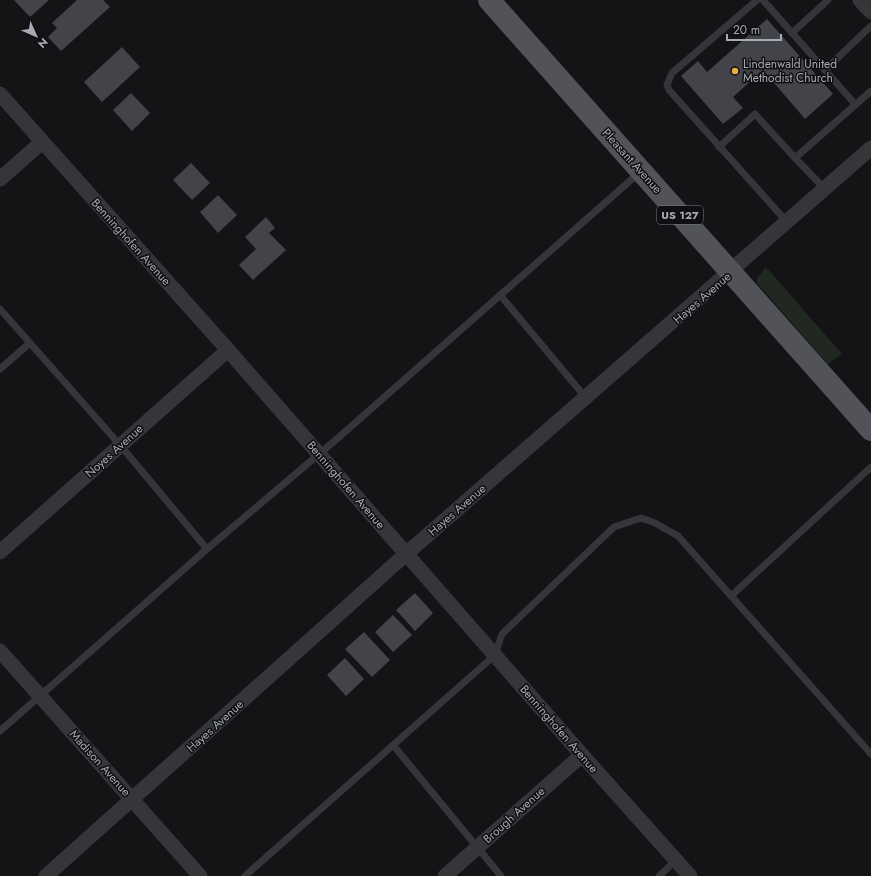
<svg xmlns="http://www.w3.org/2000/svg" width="871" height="876" font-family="Jost,sans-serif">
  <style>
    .grass { fill: #212821 }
    .building { fill: #434449 }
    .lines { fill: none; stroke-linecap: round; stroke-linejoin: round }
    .service { stroke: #35363a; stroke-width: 7 }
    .minor { stroke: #35363a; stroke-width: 15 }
    .primary { stroke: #525359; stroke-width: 22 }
    .poi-dot { fill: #e5b03d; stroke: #0f0f11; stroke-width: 1.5 }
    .labels { text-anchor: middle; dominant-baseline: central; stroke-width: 3; stroke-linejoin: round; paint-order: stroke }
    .shield { fill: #0f0f11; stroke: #797c84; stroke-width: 1 }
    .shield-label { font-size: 11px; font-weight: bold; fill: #a7abb5 }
    .poi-label { font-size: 12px; fill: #a7abb5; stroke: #0f0f11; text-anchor: start }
    .street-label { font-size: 12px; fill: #a7abb5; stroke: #0f0f11 }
  </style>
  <rect width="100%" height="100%" fill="#141416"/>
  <path class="grass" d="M 766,267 L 842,354 L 828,364 L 757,283 L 757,278 Z"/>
  <g class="building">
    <path d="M 14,0 L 49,0 L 30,17 Z"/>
    <path d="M 77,0 L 103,0 L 110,7 L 61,51 L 48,37 L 57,28 L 52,23 Z"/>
    <path d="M 767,19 L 833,94 L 805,119 L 763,70 L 733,97 L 743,108 L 723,124 L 681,76 L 698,61 L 707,72 Z"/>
    <path d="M 122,47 L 140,67 L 102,102 L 84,82 Z"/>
    <path d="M 131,93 L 150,113 L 132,131 L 113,110 Z"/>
    <path d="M 191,163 L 210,183 L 192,200 L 173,180 Z"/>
    <path d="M 218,195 L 237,215 L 218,233 L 200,212 Z"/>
    <path d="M 266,217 L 275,228 L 269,233 L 286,250 L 253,280 L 239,265 L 256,249 L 245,237 Z"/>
    <path d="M 415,593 L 433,613 L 415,631 L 396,610 Z"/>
    <path d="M 393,615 L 412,635 L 393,652 L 375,632 Z"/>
    <path d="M 364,632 L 390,660 L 372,677 L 345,649 Z"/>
    <path d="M 345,658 L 364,679 L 346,696 L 327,675 Z"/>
  </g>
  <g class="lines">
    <g class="service">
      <path d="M 757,0 L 672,73 L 667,85 L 669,90 L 787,222"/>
      <path d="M 763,0 L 855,104"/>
      <path d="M 792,33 L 828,0"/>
      <path d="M 825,70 L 871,26"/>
      <path d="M 719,147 L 755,114 L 795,158 L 871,91"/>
      <path d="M 795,158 L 825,189"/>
      <path d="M 500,295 L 586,398"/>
      <path d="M 0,309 L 120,445 L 207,549"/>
      <path d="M 0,369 L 30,343"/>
      <path d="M 731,596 L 871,467"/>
      <path d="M 0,731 L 207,549 L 338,438 L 640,172"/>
      <path d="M 393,745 L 501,876"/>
      <path d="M 245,876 L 495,655 L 502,634 L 614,527 L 641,518 L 655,523 L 678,536 L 871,754"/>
      <path d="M 659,876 L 676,860"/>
    </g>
    <g class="minor">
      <path d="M 860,0 L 871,12"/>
      <path d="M 0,94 L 228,350 L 582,755 L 690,876"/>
      <path d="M 0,179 L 42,142"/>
      <path d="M 0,552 L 228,350"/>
      <path d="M 0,651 L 200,876"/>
      <path d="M 46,876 L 406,554 L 871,148"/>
      <path d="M 445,876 L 582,755"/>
    </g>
    <path class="primary" d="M 489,0 L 871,430"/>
  </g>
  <circle class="poi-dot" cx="735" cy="71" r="4"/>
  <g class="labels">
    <rect class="shield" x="657" y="206" width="46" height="18" rx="3"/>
    <g class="shield-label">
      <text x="680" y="215">US 127</text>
    </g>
    <g class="poi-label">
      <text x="743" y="64">Lindenwald United<tspan x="743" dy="14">Methodist Church</tspan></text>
    </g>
    <g class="street-label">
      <text transform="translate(632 161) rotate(48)">Pleasant Avenue</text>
      <text transform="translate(131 242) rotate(48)">Benninghofen Avenue</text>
      <text transform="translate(702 298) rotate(-41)">Hayes Avenue</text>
      <text transform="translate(114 451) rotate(-42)">Noyes Avenue</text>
      <text transform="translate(346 485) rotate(49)">Benninghofen Avenue</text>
      <text transform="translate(457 510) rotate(-41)">Hayes Avenue</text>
      <text transform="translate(215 726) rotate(-42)">Hayes Avenue</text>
      <text transform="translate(559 729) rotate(49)">Benninghofen Avenue</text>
      <text transform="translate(100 763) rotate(48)">Madison Avenue</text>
      <text transform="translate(514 815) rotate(-42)">Brough Avenue</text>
    </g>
  </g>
  <g transform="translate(36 36) rotate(135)" stroke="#0f0f11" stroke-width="3" paint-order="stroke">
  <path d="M0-3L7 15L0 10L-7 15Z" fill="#a7abb5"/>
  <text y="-6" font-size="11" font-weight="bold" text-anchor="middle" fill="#a7abb5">N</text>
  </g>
  <path d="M727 34v6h54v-6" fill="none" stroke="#a7abb5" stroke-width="2"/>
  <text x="733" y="34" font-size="12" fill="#a7abb5" stroke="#0f0f11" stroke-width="3" paint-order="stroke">20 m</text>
</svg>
